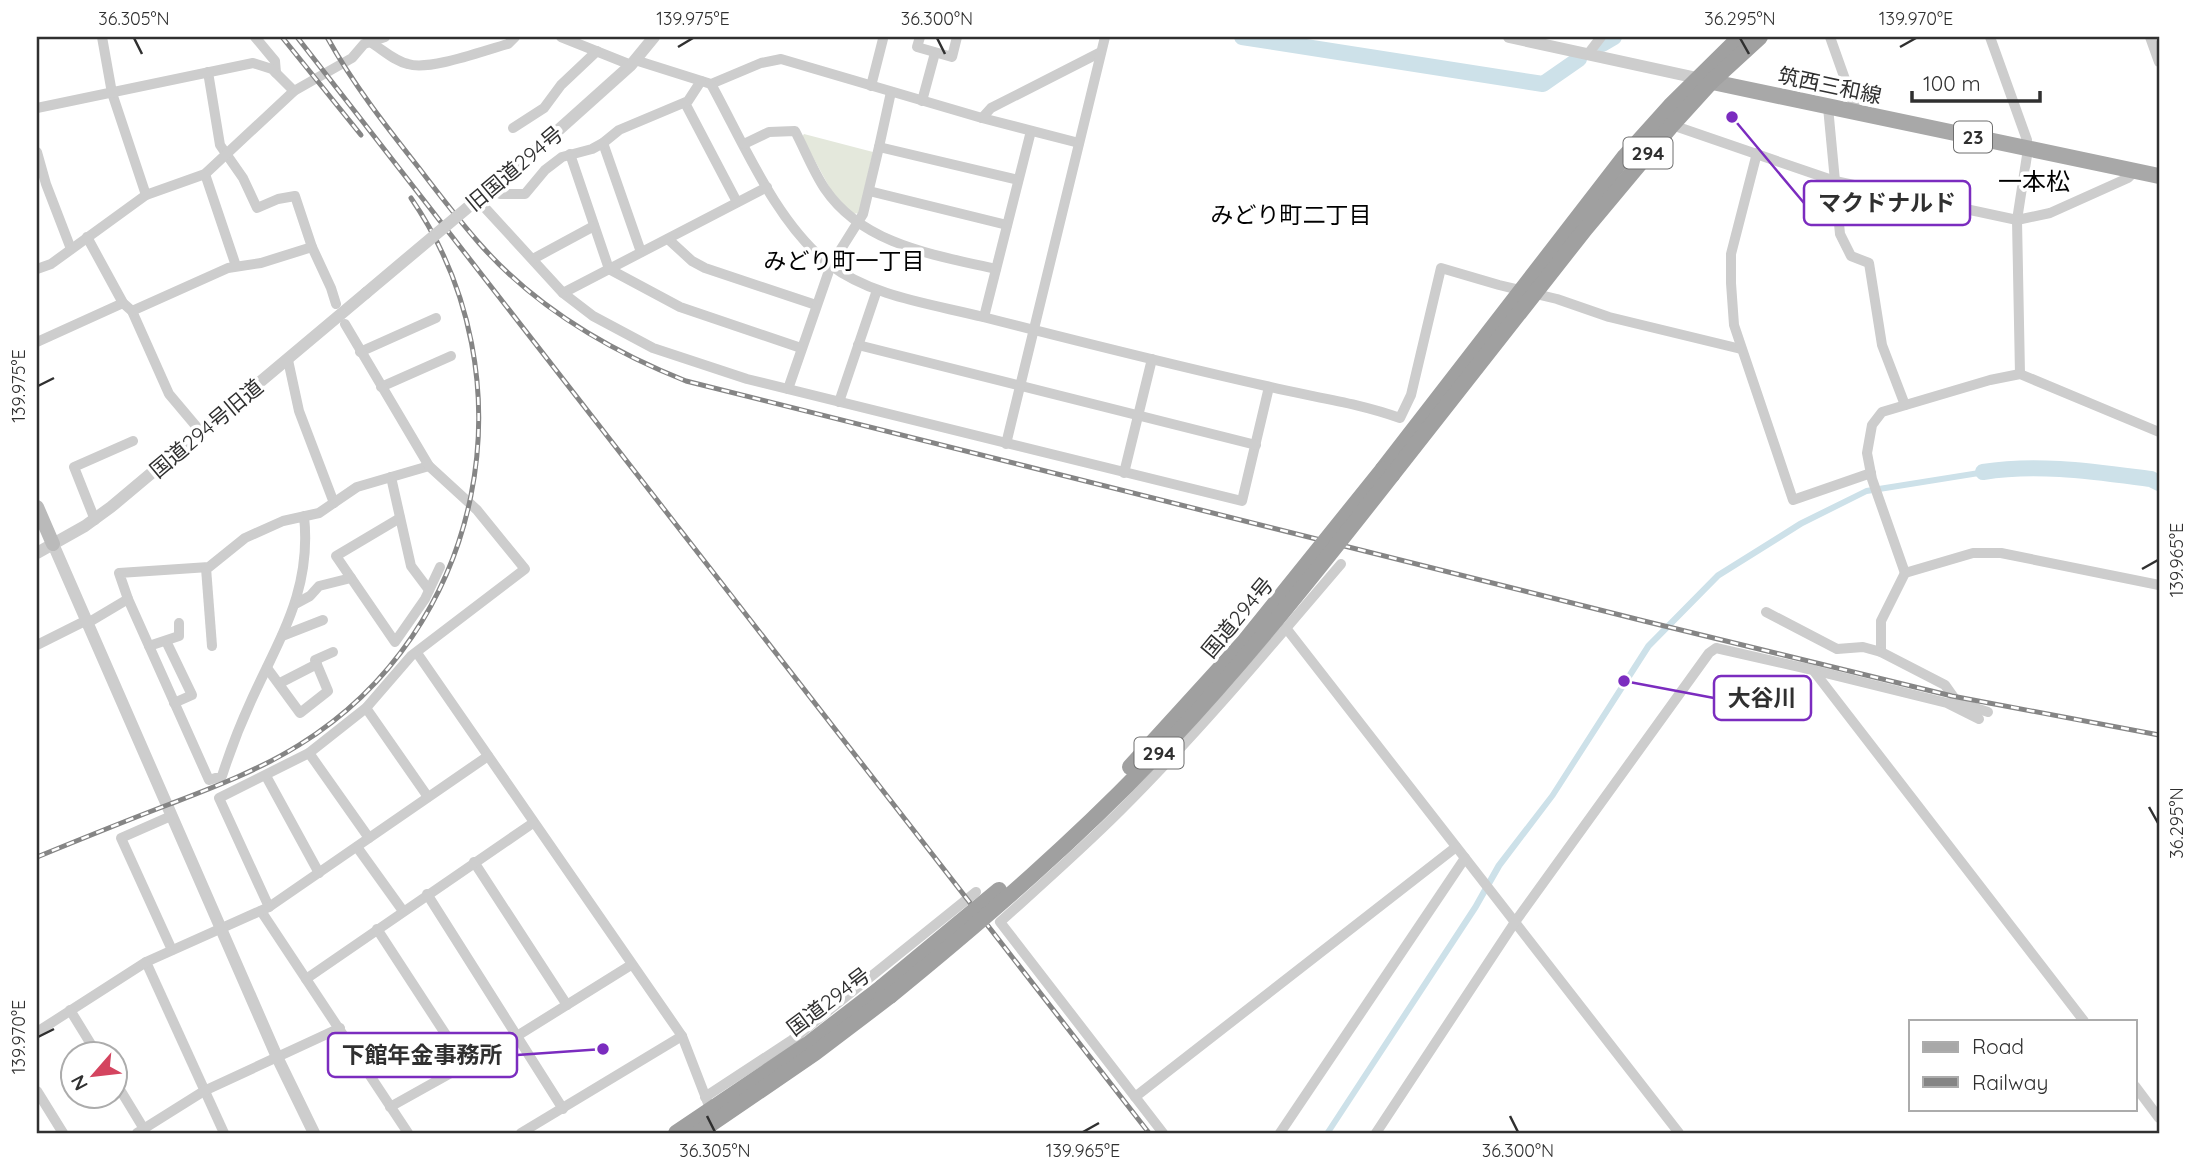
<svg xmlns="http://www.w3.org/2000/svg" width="2196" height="1170" font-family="Quicksand,'Noto Sans JP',sans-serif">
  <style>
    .green { fill: #e4e8dc }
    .water { fill: #cde1e9 }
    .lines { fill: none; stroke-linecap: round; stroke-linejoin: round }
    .river { stroke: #cde1e9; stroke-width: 16 }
    .minor { stroke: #cdcdcd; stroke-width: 10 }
    .tertiary { stroke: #cdcdcd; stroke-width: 12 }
    .secondary { stroke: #bababa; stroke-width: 14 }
    .primary { stroke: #a8a8a8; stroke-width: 16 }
    .trunk { stroke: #a0a0a0; stroke-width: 16 }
    .rail-casing { stroke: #858585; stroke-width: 5 }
    .rail { stroke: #fff; stroke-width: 2.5; stroke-dasharray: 8; stroke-linecap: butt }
    .tertiary-bridge { stroke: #cdcdcd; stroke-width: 12 }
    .trunk-bridge { stroke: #a0a0a0; stroke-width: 16 }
    .ticks { fill: none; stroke: #303030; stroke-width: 2.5 }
    .labels { text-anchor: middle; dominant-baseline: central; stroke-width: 7; stroke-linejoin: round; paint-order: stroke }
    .shield { fill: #fff; stroke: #6e6e6e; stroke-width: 2 }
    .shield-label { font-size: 19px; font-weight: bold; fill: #303030 }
    .street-label { font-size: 21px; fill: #303030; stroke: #fff }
    .neighbourhood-label { font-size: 23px; fill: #000; stroke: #fff }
    .quarter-label { font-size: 24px; fill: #000; stroke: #fff }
    .leader { fill: none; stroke: #7b2cbf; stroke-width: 2.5 }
    .callout-dot { fill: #7b2cbf; stroke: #fff; stroke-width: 2.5 }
    .callout { fill: #fff; stroke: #7b2cbf; stroke-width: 2.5 }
    .callout-label { font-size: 23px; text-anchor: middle; font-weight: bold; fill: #303030 }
    .neatline { fill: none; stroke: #303030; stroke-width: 2.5 }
    .ticks-label { font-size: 18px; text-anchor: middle; fill: #303030 }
  </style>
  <rect width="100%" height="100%" fill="#fff"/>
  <path class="green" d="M 804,134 L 873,152 L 859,213 L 853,214 L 832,192 L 802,137 Z"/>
  <path class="water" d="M 2004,466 L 2004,472 L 1867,494 L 1803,526 L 1720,578 L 1651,648 L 1555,797 L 1502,867 L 1478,909 L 1331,1133 L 1324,1133 L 1473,905 L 1496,864 L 1550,794 L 1646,644 L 1716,573 L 1799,521 L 1866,488 Z"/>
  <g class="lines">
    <g class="river">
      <path d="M 1242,37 L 1543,84 L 1579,59"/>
      <path d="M 1602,44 L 1614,37"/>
      <path d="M 1983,472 C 2038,463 2096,472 2151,479 L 2159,483"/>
    </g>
    <g class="minor">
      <path d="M 102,37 L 112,93 L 146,195"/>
      <path d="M 255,37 L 275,61 L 276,73"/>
      <path d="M 561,37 L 631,65"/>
      <path d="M 920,37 L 917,47 L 952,57 L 957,37"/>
      <path d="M 1830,37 L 1857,113"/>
      <path d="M 1990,37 L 2027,140 L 2028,149 L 2017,220 L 2020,374"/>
      <path d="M 2150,37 L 2159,62"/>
      <path d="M 370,42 C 382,49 394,61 408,64 C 430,71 485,50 508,44 L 515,37"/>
      <path d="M 1588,54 L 1601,37"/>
      <path d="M 635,60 L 711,84 L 761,63 L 781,59 L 982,118 L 1079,143"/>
      <path d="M 208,72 L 220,145 L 243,178 L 257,208 L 278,199 L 295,196 L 312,247 L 331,288 L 336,304"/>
      <path d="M 711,84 C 743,142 776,223 829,264 C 872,297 932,304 983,317 C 1077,341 1172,365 1266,386 C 1311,397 1356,402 1400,418 L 1411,395 L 1441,268 L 1499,285 L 1557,299 L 1609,317 L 1741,349"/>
      <path d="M 871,86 L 883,39"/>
      <path d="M 922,101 L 935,53"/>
      <path d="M 685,103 L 737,202"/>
      <path d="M 1828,107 L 1840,234 L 1851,256 L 1869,263 L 1882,345 L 1905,405"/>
      <path d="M 37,108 L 253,63 L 272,69 L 294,91"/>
      <path d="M 982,118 L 991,108 L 1101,52"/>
      <path d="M 1672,125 L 1835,181 L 2017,220 L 2050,213 L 2128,178 L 2135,171"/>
      <path d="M 513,128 L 544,108 L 561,85 L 597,51"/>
      <path d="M 603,143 L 641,252"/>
      <path d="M 744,144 L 769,132 L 795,131 C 805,150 813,171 825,189 C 863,245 935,255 996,269"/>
      <path d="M 879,147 L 891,92"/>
      <path d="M 37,152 L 46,184 L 71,249"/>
      <path d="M 1757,153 L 1731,254 L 1731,283 L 1734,325 L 1793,500 L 1871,473"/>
      <path d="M 570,154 L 609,269 L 680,307 L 801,348"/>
      <path d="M 205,174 L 236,266"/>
      <path d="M 869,191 L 1007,225"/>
      <path d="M 500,194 L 525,194 L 545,170 L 562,157 L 592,149 L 603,143 L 619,130 L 688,101 L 701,81"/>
      <path d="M 486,209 L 563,293 L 593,316 L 653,348 L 747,379 L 1242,501 L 1269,387"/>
      <path d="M 87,237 L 123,303 L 132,311 L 169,394 L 201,432"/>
      <path d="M 668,239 L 692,261 L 705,268 L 816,305"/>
      <path d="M 533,259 L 594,226"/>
      <path d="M 37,269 L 51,264 L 146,195 L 205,174 L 294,91 L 352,58 L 364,44 L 385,37"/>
      <path d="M 563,293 L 767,187"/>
      <path d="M 132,311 L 228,268 L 261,263 L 312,247"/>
      <path d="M 984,317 L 1031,131"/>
      <path d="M 37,342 L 123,303"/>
      <path d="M 858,345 L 1256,445"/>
      <path d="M 360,352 L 436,318"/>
      <path d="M 288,360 L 299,411 L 334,503"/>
      <path d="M 381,387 L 451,356"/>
      <path d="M 788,389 L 831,265 L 863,214 L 879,147 L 1018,180"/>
      <path d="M 839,402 L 877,290"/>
      <path d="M 2159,432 L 2020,374 L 1990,380 L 1882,412 L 1872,425 L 1867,453 L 1872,479 L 1905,573 L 1973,553 L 2001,553 L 2159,585"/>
      <path d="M 1006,444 L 1105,37"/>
      <path d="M 1124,473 L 1152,359"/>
      <path d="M 391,477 L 411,566 L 429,590"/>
      <path d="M 304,516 C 312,590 280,637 251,701 C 240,725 230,751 222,776 L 209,780 L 128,599 L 119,573 L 209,567 L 245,538 L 283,521 L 319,513 L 357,487 L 429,466"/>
      <path d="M 400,518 L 336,556 L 395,642 L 425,599 L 440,567"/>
      <path d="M 95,520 L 74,467 L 133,441"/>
      <path d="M 206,568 L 212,646"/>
      <path d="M 297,603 L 310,596 L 319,586 L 351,578"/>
      <path d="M 1766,612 L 1837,649 L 1863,647 L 1881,652 L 1881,621 L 1905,573"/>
      <path d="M 86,624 L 128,599"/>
      <path d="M 1286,628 L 1679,1133"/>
      <path d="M 282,636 L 323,620"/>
      <path d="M 166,641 L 192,695 L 174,703"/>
      <path d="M 37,645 L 85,621"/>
      <path d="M 149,646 L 179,636 L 179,623"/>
      <path d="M 1881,652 L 1945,685 L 1957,702 L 1988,712"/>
      <path d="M 417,653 L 682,1036 L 711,1111"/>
      <path d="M 267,668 L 300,713 L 328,691 L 315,660 L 333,652"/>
      <path d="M 1813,670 L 1947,703 L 1979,719"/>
      <path d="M 280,683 L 317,664"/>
      <path d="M 366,708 L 428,797"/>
      <path d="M 309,753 L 369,838"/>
      <path d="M 266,776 L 319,873"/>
      <path d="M 171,816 L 121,838 L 172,950"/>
      <path d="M 357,847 L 403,911"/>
      <path d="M 474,862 L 567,1005"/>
      <path d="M 427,894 L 563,1109"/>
      <path d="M 269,907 L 219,798 L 309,753 L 366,708 L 411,656 L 525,569 L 477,510 L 429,466 L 345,324"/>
      <path d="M 261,911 L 408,1133"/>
      <path d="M 377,929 L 465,1064"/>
      <path d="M 146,962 L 224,1133"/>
      <path d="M 306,979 L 533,823"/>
      <path d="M 70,1010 L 97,1054"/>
      <path d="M 37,1032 L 146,962 L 269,907 L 488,756"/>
      <path d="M 116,1083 L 144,1129"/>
      <path d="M 2135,1086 L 2159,1118"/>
      <path d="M 37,1091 L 63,1133"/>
      <path d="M 705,1097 L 792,1040 L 976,892"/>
      <path d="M 1135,1097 L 1456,847"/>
      <path d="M 390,1107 L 517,1036 L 631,965"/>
      <path d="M 137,1133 L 204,1091 L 340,1028"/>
      <path d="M 521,1133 L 682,1036"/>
      <path d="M 1163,1133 L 1000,922 C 1041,885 1082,849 1121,810 C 1199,732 1270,647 1341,564"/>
      <path d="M 1280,1133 L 1465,858"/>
      <path d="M 1376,1133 L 1515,922 L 1709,653 L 1716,648 L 1813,670 L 2084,1021"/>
    </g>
    <g class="tertiary">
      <path d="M 1509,37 L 1697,78"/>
      <path d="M 535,151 L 631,65 L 654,37"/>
      <path d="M 53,544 L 277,1057 L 314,1133"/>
      <path d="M 37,553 L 85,526 L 111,507 L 366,293"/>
    </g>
    <path class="secondary" d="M 37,507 L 53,544"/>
    <path class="primary" d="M 1703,80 L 2159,176"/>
    <g class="trunk">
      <path d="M 1383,469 L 1625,156 L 1670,106 L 1740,37"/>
      <path d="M 1392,475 L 1586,228 L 1672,125 L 1712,81 L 1760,37"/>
      <path d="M 676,1133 L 808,1044 L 882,987"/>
      <path d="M 698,1133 L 815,1053 L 890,996"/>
    </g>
    <defs>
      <g id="rail">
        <path d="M 282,37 L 361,135"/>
        <path d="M 297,37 L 1149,1133"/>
        <path d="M 327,37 C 353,84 385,125 419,168 C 438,193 458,219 479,243 C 535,307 608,350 686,381 L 1644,621 L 1952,696 L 2159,735"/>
        <path d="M 37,857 C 81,839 125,821 170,804 C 214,787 259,770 299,745 C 485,630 534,378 411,198"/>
      </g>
    </defs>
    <use href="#rail" class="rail-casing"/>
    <use href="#rail" class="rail"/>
    <path class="tertiary-bridge" d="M 366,293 L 535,151"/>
    <g class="trunk-bridge">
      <path d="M 1130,767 L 1243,643 L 1383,469"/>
      <path d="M 882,987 L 999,890"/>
      <path d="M 890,996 C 987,917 1082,835 1168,743 C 1248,658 1320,567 1392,475"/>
    </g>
  </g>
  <path class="ticks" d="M 134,38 L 142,54M 937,38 L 945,54M 1740,38 L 1749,54M 678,47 L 693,38M 1900,47 L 1916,38M 38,386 L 54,378M 2142,569 L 2158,560M 2149,807 L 2158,823M 38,1037 L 54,1029M 707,1116 L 715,1132M 1510,1116 L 1518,1132M 1083,1132 L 1099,1123"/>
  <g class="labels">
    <g class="shield">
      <rect x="1954" y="121.5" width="38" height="31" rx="5"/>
      <rect x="1623.5" y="137.5" width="49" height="31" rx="5"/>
      <rect x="1134.5" y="737.5" width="49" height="31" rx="5"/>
    </g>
    <g class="shield-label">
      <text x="1973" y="137">23</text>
      <text x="1648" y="153">294</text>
      <text x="1159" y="753">294</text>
    </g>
    <g class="street-label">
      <text transform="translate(1830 85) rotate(12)">筑西三和線</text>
      <text transform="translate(514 168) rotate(-40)">旧国道294号</text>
      <text transform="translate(206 428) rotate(-40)">国道294号旧道</text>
      <text transform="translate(1237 617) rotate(-50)">国道294号</text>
      <text transform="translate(828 1001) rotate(-37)">国道294号</text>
    </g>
    <g class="neighbourhood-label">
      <text x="1291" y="214">みどり町二丁目</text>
      <text x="844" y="260">みどり町一丁目</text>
    </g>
    <g class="quarter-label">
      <text x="2034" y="181">一本松</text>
    </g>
  </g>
  <path class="leader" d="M1732 117L1804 203M1624 681L1714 698M603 1049L517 1055"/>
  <g class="callout-dot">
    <circle cx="1732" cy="117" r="7"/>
    <circle cx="1624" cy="681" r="7"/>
    <circle cx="603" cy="1049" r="7"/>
  </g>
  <g class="callout">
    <rect x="1804" y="181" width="166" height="44" rx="7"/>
    <rect x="1714" y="676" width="97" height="44" rx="7"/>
    <rect x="328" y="1033" width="189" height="44" rx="7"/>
  </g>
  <g class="callout-label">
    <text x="1887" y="211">マクドナルド</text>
    <text x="1762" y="706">大谷川</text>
    <text x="422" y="1063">下館年金事務所</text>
  </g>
  <rect width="2196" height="1170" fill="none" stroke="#ffffff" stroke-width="77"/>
  <rect x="1909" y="1020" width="228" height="91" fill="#ffffff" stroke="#acacac" stroke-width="2"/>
  <rect x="1923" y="1042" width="35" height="10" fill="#a8a8a8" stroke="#acacac" stroke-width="2"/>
  <text x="1972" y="1054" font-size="21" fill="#303030">Road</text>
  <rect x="1923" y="1077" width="35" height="10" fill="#858585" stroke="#acacac" stroke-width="2"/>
  <text x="1972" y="1090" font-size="21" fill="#303030">Railway</text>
  <g transform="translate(94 1075) rotate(242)"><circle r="33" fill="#ffffff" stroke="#acacac" stroke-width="2"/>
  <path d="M0-5L12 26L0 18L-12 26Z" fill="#d4445f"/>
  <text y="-10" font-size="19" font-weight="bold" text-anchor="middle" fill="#303030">N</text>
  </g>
  <path d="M1912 91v10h128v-10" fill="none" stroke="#303030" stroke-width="3.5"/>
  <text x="1923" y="91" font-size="21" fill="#303030" stroke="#ffffff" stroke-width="5" paint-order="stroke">100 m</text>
  <rect x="38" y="38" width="2120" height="1094" class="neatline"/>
  <g class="ticks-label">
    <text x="134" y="25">36.305°N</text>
    <text x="693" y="25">139.975°E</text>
    <text x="937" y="25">36.300°N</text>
    <text x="1740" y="25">36.295°N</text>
    <text x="1916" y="25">139.970°E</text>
    <text transform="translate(19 386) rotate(-90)" y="6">139.975°E</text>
    <text transform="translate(2177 560) rotate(-90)" y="6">139.965°E</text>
    <text transform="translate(2177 823) rotate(-90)" y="6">36.295°N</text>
    <text transform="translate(19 1037) rotate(-90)" y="6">139.970°E</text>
    <text x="715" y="1157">36.305°N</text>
    <text x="1083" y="1157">139.965°E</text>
    <text x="1518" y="1157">36.300°N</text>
  </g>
</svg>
